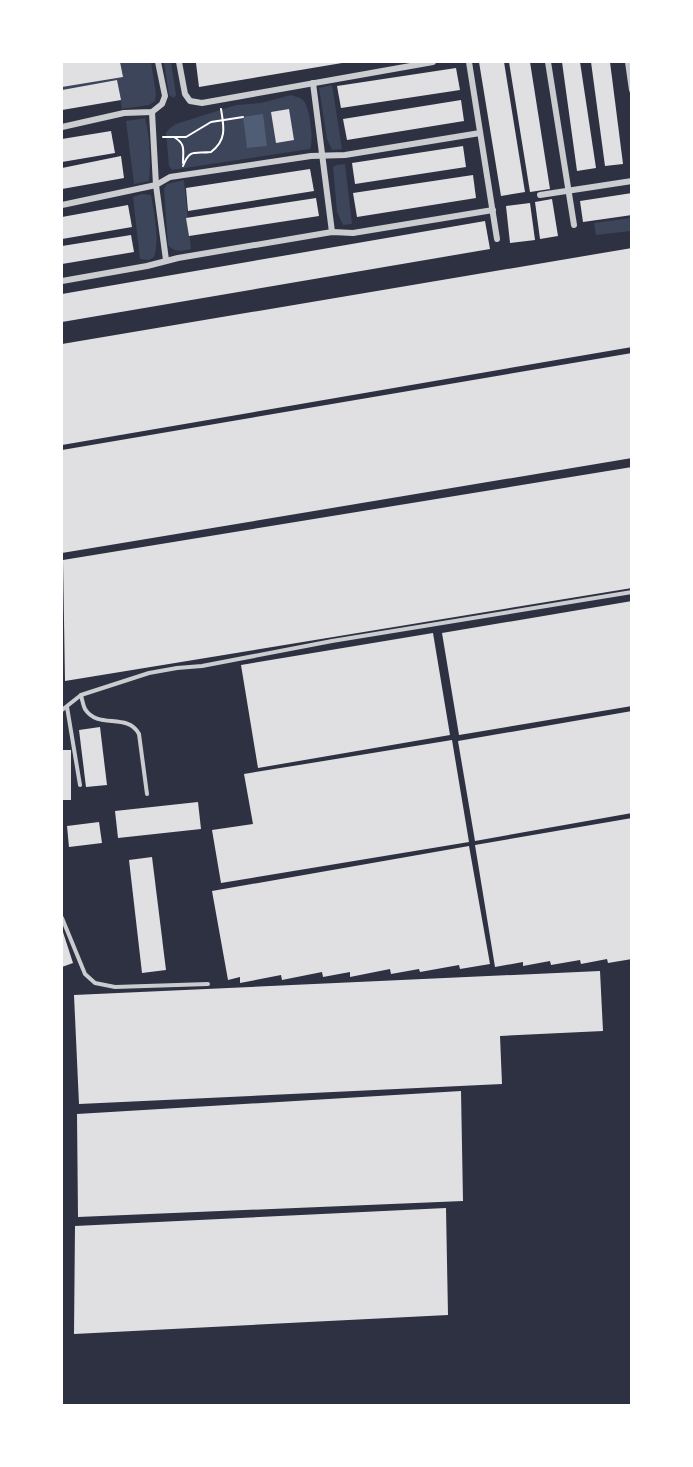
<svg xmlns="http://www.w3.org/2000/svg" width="693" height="1467" font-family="Cabin,sans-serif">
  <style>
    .green { fill: #3c4559 }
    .water { fill: #4f5d75 }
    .building { fill: #e0e0e3 }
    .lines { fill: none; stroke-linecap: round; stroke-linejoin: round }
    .path { stroke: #fff; stroke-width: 2 }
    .service { stroke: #caccd0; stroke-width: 4 }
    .minor { stroke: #caccd0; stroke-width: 6 }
  </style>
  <rect width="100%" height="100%" fill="#2d3142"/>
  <g class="green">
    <path d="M 62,62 L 151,62 L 156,94 L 155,101 L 149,105 L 122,109 L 117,80 L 62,90 Z"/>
    <path d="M 164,62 L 171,62 L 176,95 L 174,98 L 169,95 Z"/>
    <path d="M 332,85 L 342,149 L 332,150 L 327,139 L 319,88 Z"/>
    <path d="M 291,95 C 296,97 300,97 304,101 C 310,109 314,141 310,149 L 172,170 L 169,166 L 166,133 L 169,129 L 176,124 L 236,105 L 261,103 Z"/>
    <path d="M 145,118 C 150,137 151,161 149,181 L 134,184 L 126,121 Z"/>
    <path d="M 345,164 L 352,224 L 343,225 L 337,212 L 333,167 L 336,165 Z"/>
    <path d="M 184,180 L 191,249 C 181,251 175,253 168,245 L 164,189 L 167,184 Z"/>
    <path d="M 142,194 L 151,195 C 154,213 160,239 154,257 L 149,260 L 140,259 L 133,197 Z"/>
    <path d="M 631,218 L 631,231 L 596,235 L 594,223 Z"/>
  </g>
  <path class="water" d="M 263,114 L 267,146 L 247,148 L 243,117 Z"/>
  <g class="building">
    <path d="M 62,62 L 120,62 L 123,77 L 62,87 Z"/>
    <path d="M 206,62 L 342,62 L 342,63 L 199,87 L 196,63 Z"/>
    <path d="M 479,62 L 504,62 L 525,192 L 501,196 Z"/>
    <path d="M 509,62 L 530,62 L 550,189 L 530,192 Z"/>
    <path d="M 562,62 L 580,62 L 596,168 L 577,171 Z"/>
    <path d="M 591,62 L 610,62 L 623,164 L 605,166 Z"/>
    <path d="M 456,68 L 460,90 L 341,108 L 337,86 Z"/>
    <path d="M 117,80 L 121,100 L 62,110 L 62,90 Z"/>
    <path d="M 461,100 L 464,121 L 347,140 L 343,119 Z"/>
    <path d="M 289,109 L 294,140 L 276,143 L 271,112 Z"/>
    <path d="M 111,131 L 115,153 L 62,162 L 62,139 Z"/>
    <path d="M 463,146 L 466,167 L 355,184 L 352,163 Z"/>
    <path d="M 121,156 L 124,178 L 62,189 L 62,168 Z"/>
    <path d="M 310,169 L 314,191 L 188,211 L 186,188 Z"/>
    <path d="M 473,175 L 476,198 L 357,217 L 353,193 Z"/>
    <path d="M 632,193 L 632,215 L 583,222 L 580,201 Z"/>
    <path d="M 316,198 L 319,216 L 189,236 L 186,218 Z"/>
    <path d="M 552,199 L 558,236 L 540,239 L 535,202 Z"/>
    <path d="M 530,203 L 535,240 L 510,243 L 506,206 Z"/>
    <path d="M 128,205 L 132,227 L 62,239 L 62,217 Z"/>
    <path d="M 485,221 L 490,249 L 62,322 L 62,294 Z"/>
    <path d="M 131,235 L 134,252 L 62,264 L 62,246 Z"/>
    <path d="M 632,248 L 632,347 L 62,445 L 62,344 Z"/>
    <path d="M 632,353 L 632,458 L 62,553 L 62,450 Z"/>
    <path d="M 632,467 L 632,588 L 65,681 L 63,560 Z"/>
    <path d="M 632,601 L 632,706 L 459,735 L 442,633 Z"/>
    <path d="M 433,633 L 450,735 L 258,768 L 241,665 Z"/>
    <path d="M 632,711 L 632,813 L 475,841 L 458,741 Z"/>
    <path d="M 100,727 L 107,785 L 86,787 L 79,730 Z"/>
    <path d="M 452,740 L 469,842 L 221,883 L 212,830 L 253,824 L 244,774 Z"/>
    <rect x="62" y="750" width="9" height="50"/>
    <path d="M 198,802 L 201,829 L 118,838 L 115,811 Z"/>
    <path d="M 632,818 L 632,959 L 608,963 L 607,959 L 581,964 L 580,960 L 551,965 L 550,961 L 523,966 L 523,962 L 495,967 L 475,845 Z"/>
    <path d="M 99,822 L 102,843 L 69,847 L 67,826 Z"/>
    <path d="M 469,846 L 490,964 L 460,969 L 459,965 L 420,972 L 419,969 L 391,974 L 390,969 L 350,977 L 350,972 L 323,977 L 322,972 L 282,980 L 281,975 L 240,983 L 240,977 L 228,980 L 212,891 Z"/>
    <path d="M 152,857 L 166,970 L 142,973 L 129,860 Z"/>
    <path d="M 62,929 L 73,963 L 62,967 Z"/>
    <path d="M 600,971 L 603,1031 L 500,1036 L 502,1084 L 79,1104 L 74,995 Z"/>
    <path d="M 461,1091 L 463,1201 L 78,1217 L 77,1114 Z"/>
    <path d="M 446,1208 L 448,1315 L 74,1334 L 75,1226 Z"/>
  </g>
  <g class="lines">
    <g class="path">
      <path d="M 163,137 L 186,137 L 211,122 L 243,117"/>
      <path d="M 174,137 C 186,144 183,150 183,163"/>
      <path d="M 183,166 C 190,148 195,154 211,152 C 227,140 224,127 221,109"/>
    </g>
    <g class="service">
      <path d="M 81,695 C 82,699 83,705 85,709 C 98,730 127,712 139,734 L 147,794"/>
      <path d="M 67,707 L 80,785"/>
      <path d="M 62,710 L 81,695 L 149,673 L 177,668 L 202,666 L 332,641 L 632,592"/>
      <path d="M 62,918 L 85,974 L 95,983 L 115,987 L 208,984"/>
    </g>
    <g class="minor">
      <path d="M 179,62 L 185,94 L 190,101 L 202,103 L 433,62"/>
      <path d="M 469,62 L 497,239"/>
      <path d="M 548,62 L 574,225"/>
      <path d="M 628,62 L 632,90"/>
      <path d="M 313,83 L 332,232"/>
      <path d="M 152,112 L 156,185 L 166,260"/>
      <path d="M 62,127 L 124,113 L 152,112 L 162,104 L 165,96 L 158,62"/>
      <path d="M 540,195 L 632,181"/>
      <path d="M 62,205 L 156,185 L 170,177 L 311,156 L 345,155 L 480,133"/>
      <path d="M 62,281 L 147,266 L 178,258 L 332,232 L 353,233 L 493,210"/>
    </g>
  </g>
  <rect width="693" height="1467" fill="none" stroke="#ffffff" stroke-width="126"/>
</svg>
